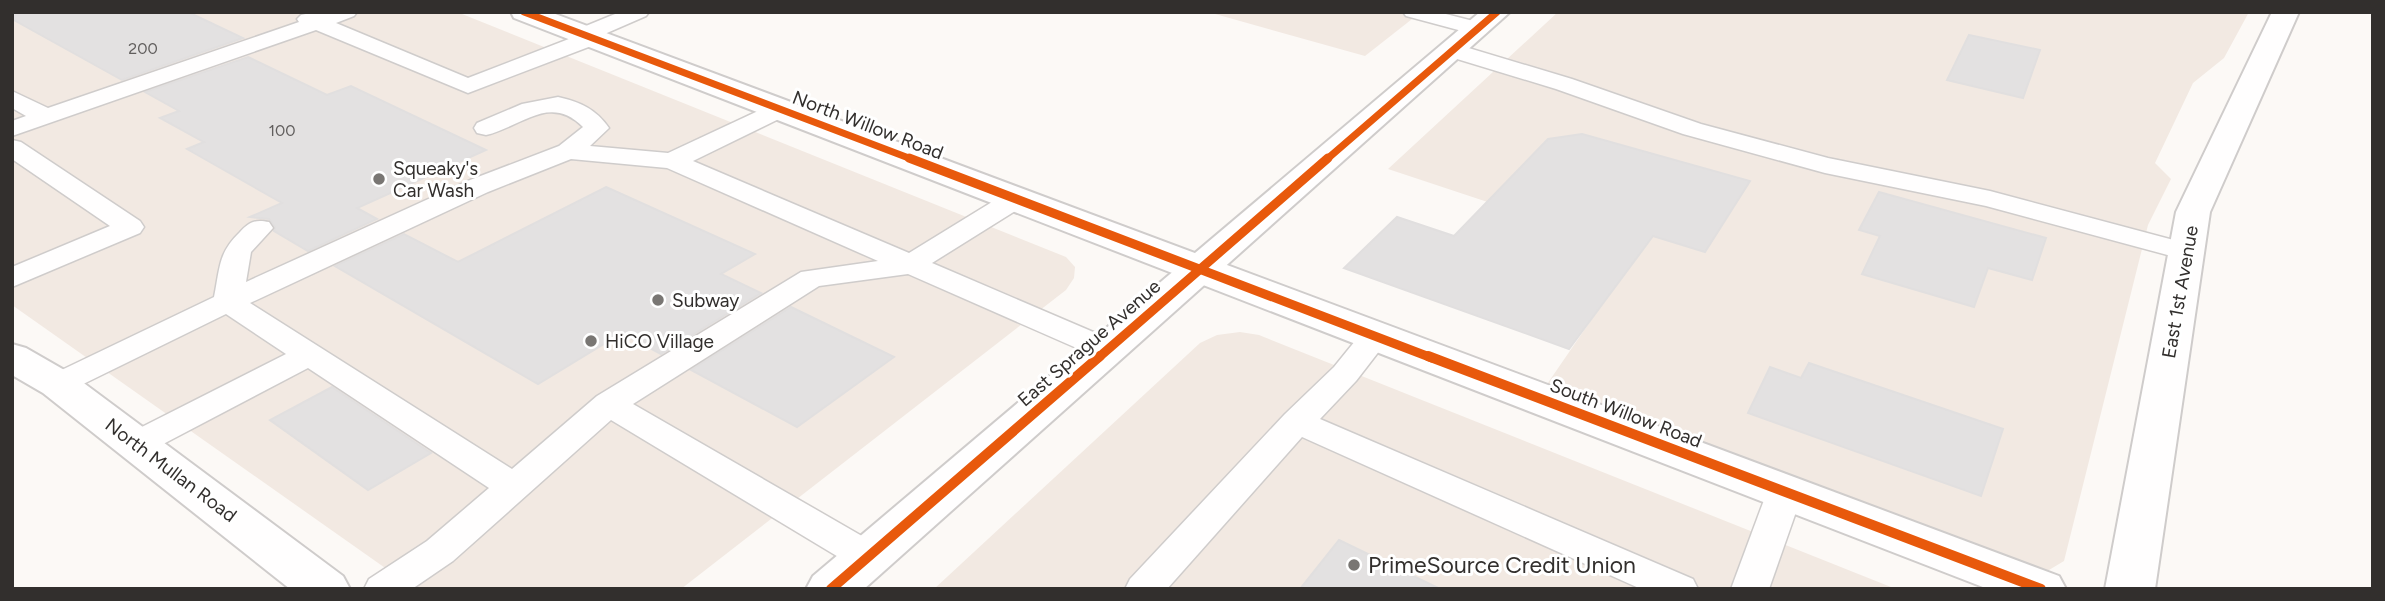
<svg xmlns="http://www.w3.org/2000/svg" width="2385" height="601" font-family="Figtree,sans-serif">
  <style>
    .built { fill: #f2e9e2 }
    .building { fill: #e3e1e1; stroke: #e1dfdf; stroke-width: 2 }
    .lines { fill: none; stroke-linecap: round; stroke-linejoin: round }
    .service-casing { stroke: #cfcccb; stroke-width: 3 }
    .minor-casing { stroke: #cfcccb; stroke-width: 4 }
    .primary-casing { stroke: #cfcccb; stroke-width: 4 }
    .service { fill: #fffefe; fill-rule: evenodd }
    .minor { fill: #fffefe; fill-rule: evenodd }
    .primary { fill: #fffefe; fill-rule: evenodd }
    .cycleway-far2-casing { stroke: #fff; stroke-width: 10 }
    .cycleway-far1-casing { stroke: #fff; stroke-width: 13 }
    .cycleway-casing { stroke: #fff; stroke-width: 15 }
    .cycleway-far2 { stroke: #e8590c; stroke-width: 7 }
    .cycleway-far1 { stroke: #e8590c; stroke-width: 9 }
    .cycleway { stroke: #e8590c; stroke-width: 10 }
    .poi-dot { fill: #797673; stroke: #fff; stroke-width: 2.5 }
    .labels { text-anchor: middle; dominant-baseline: central; stroke-width: 6; stroke-linejoin: round; paint-order: stroke }
    .number-label { font-size: 16px; fill: #615e5d }
    .street-label { font-size: 19px; fill: #322f2d; stroke: #fff }
    .poi-label { font-size: 19px; fill: #322f2d; stroke: #fff; text-anchor: start }
    .near-poi-label { font-size: 23px; fill: #322f2d; stroke: #fff; text-anchor: start }
  </style>
  <rect width="100%" height="100%" fill="#fcf9f6"/>
  <g class="built">
    <path d="M 12,12 L 457,12 L 1066,257 L 1075,267 L 1074,278 L 1066,290 L 681,589 L 415,589 L 12,305 Z"/>
    <path d="M 1208,12 L 1421,12 L 1365,56 Z"/>
    <path d="M 1558,12 L 2249,12 L 2224,58 L 2193,83 L 2155,163 L 2171,179 L 2148,225 L 2064,561 L 2044,573 L 1543,390 L 1638,252 L 1388,169 Z"/>
    <path d="M 1240,332 L 1259,335 L 1896,589 L 934,589 L 1200,343 L 1217,335 Z"/>
  </g>
  <g class="building">
    <path d="M 12,12 L 188,12 L 243,38 L 122,80 L 12,19 Z"/>
    <path d="M 1969,35 L 2040,50 L 2023,98 L 1947,80 Z"/>
    <path d="M 248,57 L 327,95 L 351,86 L 486,150 L 357,208 L 377,219 L 308,251 L 274,231 L 275,227 L 269,219 L 250,217 L 282,203 L 187,149 L 204,142 L 160,118 L 179,111 L 145,92 Z"/>
    <path d="M 1582,134 L 1750,181 L 1705,252 L 1653,236 L 1569,349 L 1344,268 L 1397,217 L 1454,236 L 1548,139 Z"/>
    <path d="M 606,187 L 755,254 L 721,274 L 761,293 L 661,354 L 622,333 L 538,384 L 335,266 L 404,234 L 458,262 Z"/>
    <path d="M 1879,192 L 2046,238 L 2032,280 L 1988,268 L 1974,307 L 1862,274 L 1880,236 L 1859,230 Z"/>
    <path d="M 791,307 L 894,357 L 797,427 L 691,370 Z"/>
    <path d="M 1809,363 L 2003,429 L 1981,496 L 1748,413 L 1770,367 L 1801,378 Z"/>
    <path d="M 332,387 L 431,453 L 368,490 L 270,420 Z"/>
    <path d="M 1339,540 L 1440,589 L 1300,589 Z"/>
  </g>
  <g class="lines">
    <defs>
      <g id="service">
        <path d="M 326,12 L 357,12 L 354,16 L 336,23 L 468,78 L 574,37 L 576,30 L 620,12 L 649,12 L 646,16 L 600,36 L 599,43 L 468,93 L 316,30 L 12,136 L 12,121 L 26,116 L 12,108 L 12,91 L 48,108 L 299,22 L 297,19 L 301,15 C 310,12 317,15 326,12 Z"/>
        <path d="M 1403,12 L 1438,12 L 1485,24 L 1488,29 L 1485,34 L 1477,35 L 1406,16 Z"/>
        <path d="M 1452,43 L 1572,79 L 1701,124 L 1828,158 L 1990,191 L 2196,246 L 2200,252 L 2196,258 L 2186,260 L 1986,206 L 1825,173 L 1683,134 L 1556,89 L 1444,55 L 1441,50 L 1444,45 Z"/>
        <path d="M 558,97 C 580,102 596,109 609,128 L 590,146 L 668,153 L 771,105 L 779,103 L 787,105 L 791,110 L 787,115 L 693,161 L 909,253 L 1005,194 L 1014,192 L 1023,194 L 1027,200 L 1023,206 L 932,263 L 1119,343 L 1124,350 L 1119,357 L 1108,360 L 1097,357 L 908,274 L 819,286 L 633,404 L 881,547 L 887,557 L 881,567 L 868,571 L 855,567 L 611,420 L 453,561 L 412,589 L 364,589 L 369,579 L 427,541 L 489,488 L 308,368 L 148,452 L 136,456 L 124,452 L 119,444 L 124,436 L 286,354 L 226,314 L 69,391 L 58,394 L 47,391 L 42,384 L 47,377 L 214,297 C 220,268 218,253 240,232 C 249,222 255,219 269,222 L 273,228 L 251,252 L 246,282 L 470,180 L 559,146 L 583,127 C 550,93 521,127 486,135 L 477,133 L 474,128 L 477,123 L 522,104 ZM 571,159 L 667,168 L 878,261 L 801,272 L 597,396 L 512,469 L 250,303 L 488,192 Z"/>
        <path d="M 12,140 L 21,142 L 140,221 L 144,227 L 140,233 L 12,287 L 12,267 L 110,226 L 12,159 Z"/>
        <path d="M 1375,328 L 1386,330 L 1390,337 L 1356,381 L 1320,419 L 1693,579 L 1698,589 L 1641,589 L 1302,437 L 1167,589 L 1125,589 L 1130,579 L 1285,414 L 1334,367 L 1364,330 Z"/>
        <path d="M 1785,479 L 1798,483 L 1803,492 L 1769,589 L 1731,589 L 1767,492 L 1772,483 Z"/>
      </g>
      <g id="minor">
        <path d="M 511,12 L 550,12 L 2059,576 L 2066,589 L 1988,589 L 514,18 Z"/>
        <path d="M 2272,12 L 2299,12 L 2210,212 L 2155,589 L 2105,589 L 2176,212 Z"/>
      </g>
      <g id="primary">
        <path d="M 1480,12 L 1510,12 L 864,589 L 806,589 L 813,576 Z"/>
        <path d="M 12,344 L 26,348 L 73,375 L 343,576 L 350,589 L 290,589 L 43,393 L 12,375 Z"/>
      </g>
    </defs>
    <use href="#service" class="service-casing"/>
    <use href="#minor" class="minor-casing"/>
    <use href="#primary" class="primary-casing"/>
    <use href="#service" class="service"/>
    <use href="#minor" class="minor"/>
    <use href="#primary" class="primary"/>
    <defs>
      <g id="cycleway-far2">
        <path d="M 524,12 L 914,160"/>
        <path d="M 1326,160 L 1497,12"/>
      </g>
      <g id="cycleway-far1">
        <path d="M 909,158 L 1432,358"/>
        <path d="M 1098,358 L 1328,158"/>
      </g>
      <g id="cycleway">
        <path d="M 1428,356 L 2041,589"/>
        <path d="M 831,589 L 1100,356"/>
      </g>
    </defs>
    <use href="#cycleway-far2" class="cycleway-far2-casing"/>
    <use href="#cycleway-far1" class="cycleway-far1-casing"/>
    <use href="#cycleway" class="cycleway-casing"/>
    <use href="#cycleway-far2" class="cycleway-far2"/>
    <use href="#cycleway-far1" class="cycleway-far1"/>
    <use href="#cycleway" class="cycleway"/>
  </g>
  <g class="poi-dot">
    <circle cx="379" cy="179" r="7"/>
    <circle cx="658" cy="300" r="7"/>
    <circle cx="591" cy="341" r="7"/>
    <circle cx="1354" cy="565" r="7"/>
  </g>
  <g class="labels">
    <g class="number-label">
      <text x="143" y="48">200</text>
      <text x="282" y="130">100</text>
    </g>
    <g class="street-label">
      <text transform="translate(868 125) rotate(21)">North Willow Road</text>
      <text transform="translate(2180 292) rotate(-80)">East 1st Avenue</text>
      <text transform="translate(1089 343) rotate(-41)">East Sprague Avenue</text>
      <text transform="translate(1626 413) rotate(21)">South Willow Road</text>
      <text transform="translate(171 470) rotate(37)">North Mullan Road</text>
    </g>
    <g class="poi-label">
      <text x="393" y="168">Squeaky's<tspan x="393" dy="22">Car Wash</tspan></text>
      <text x="672" y="300">Subway</text>
      <text x="605" y="341">HiCO Village</text>
    </g>
    <g class="near-poi-label">
      <text x="1368" y="565">PrimeSource Credit Union</text>
    </g>
  </g>
  <rect width="2385" height="601" fill="none" stroke="#322f2d" stroke-width="28"/>
</svg>
